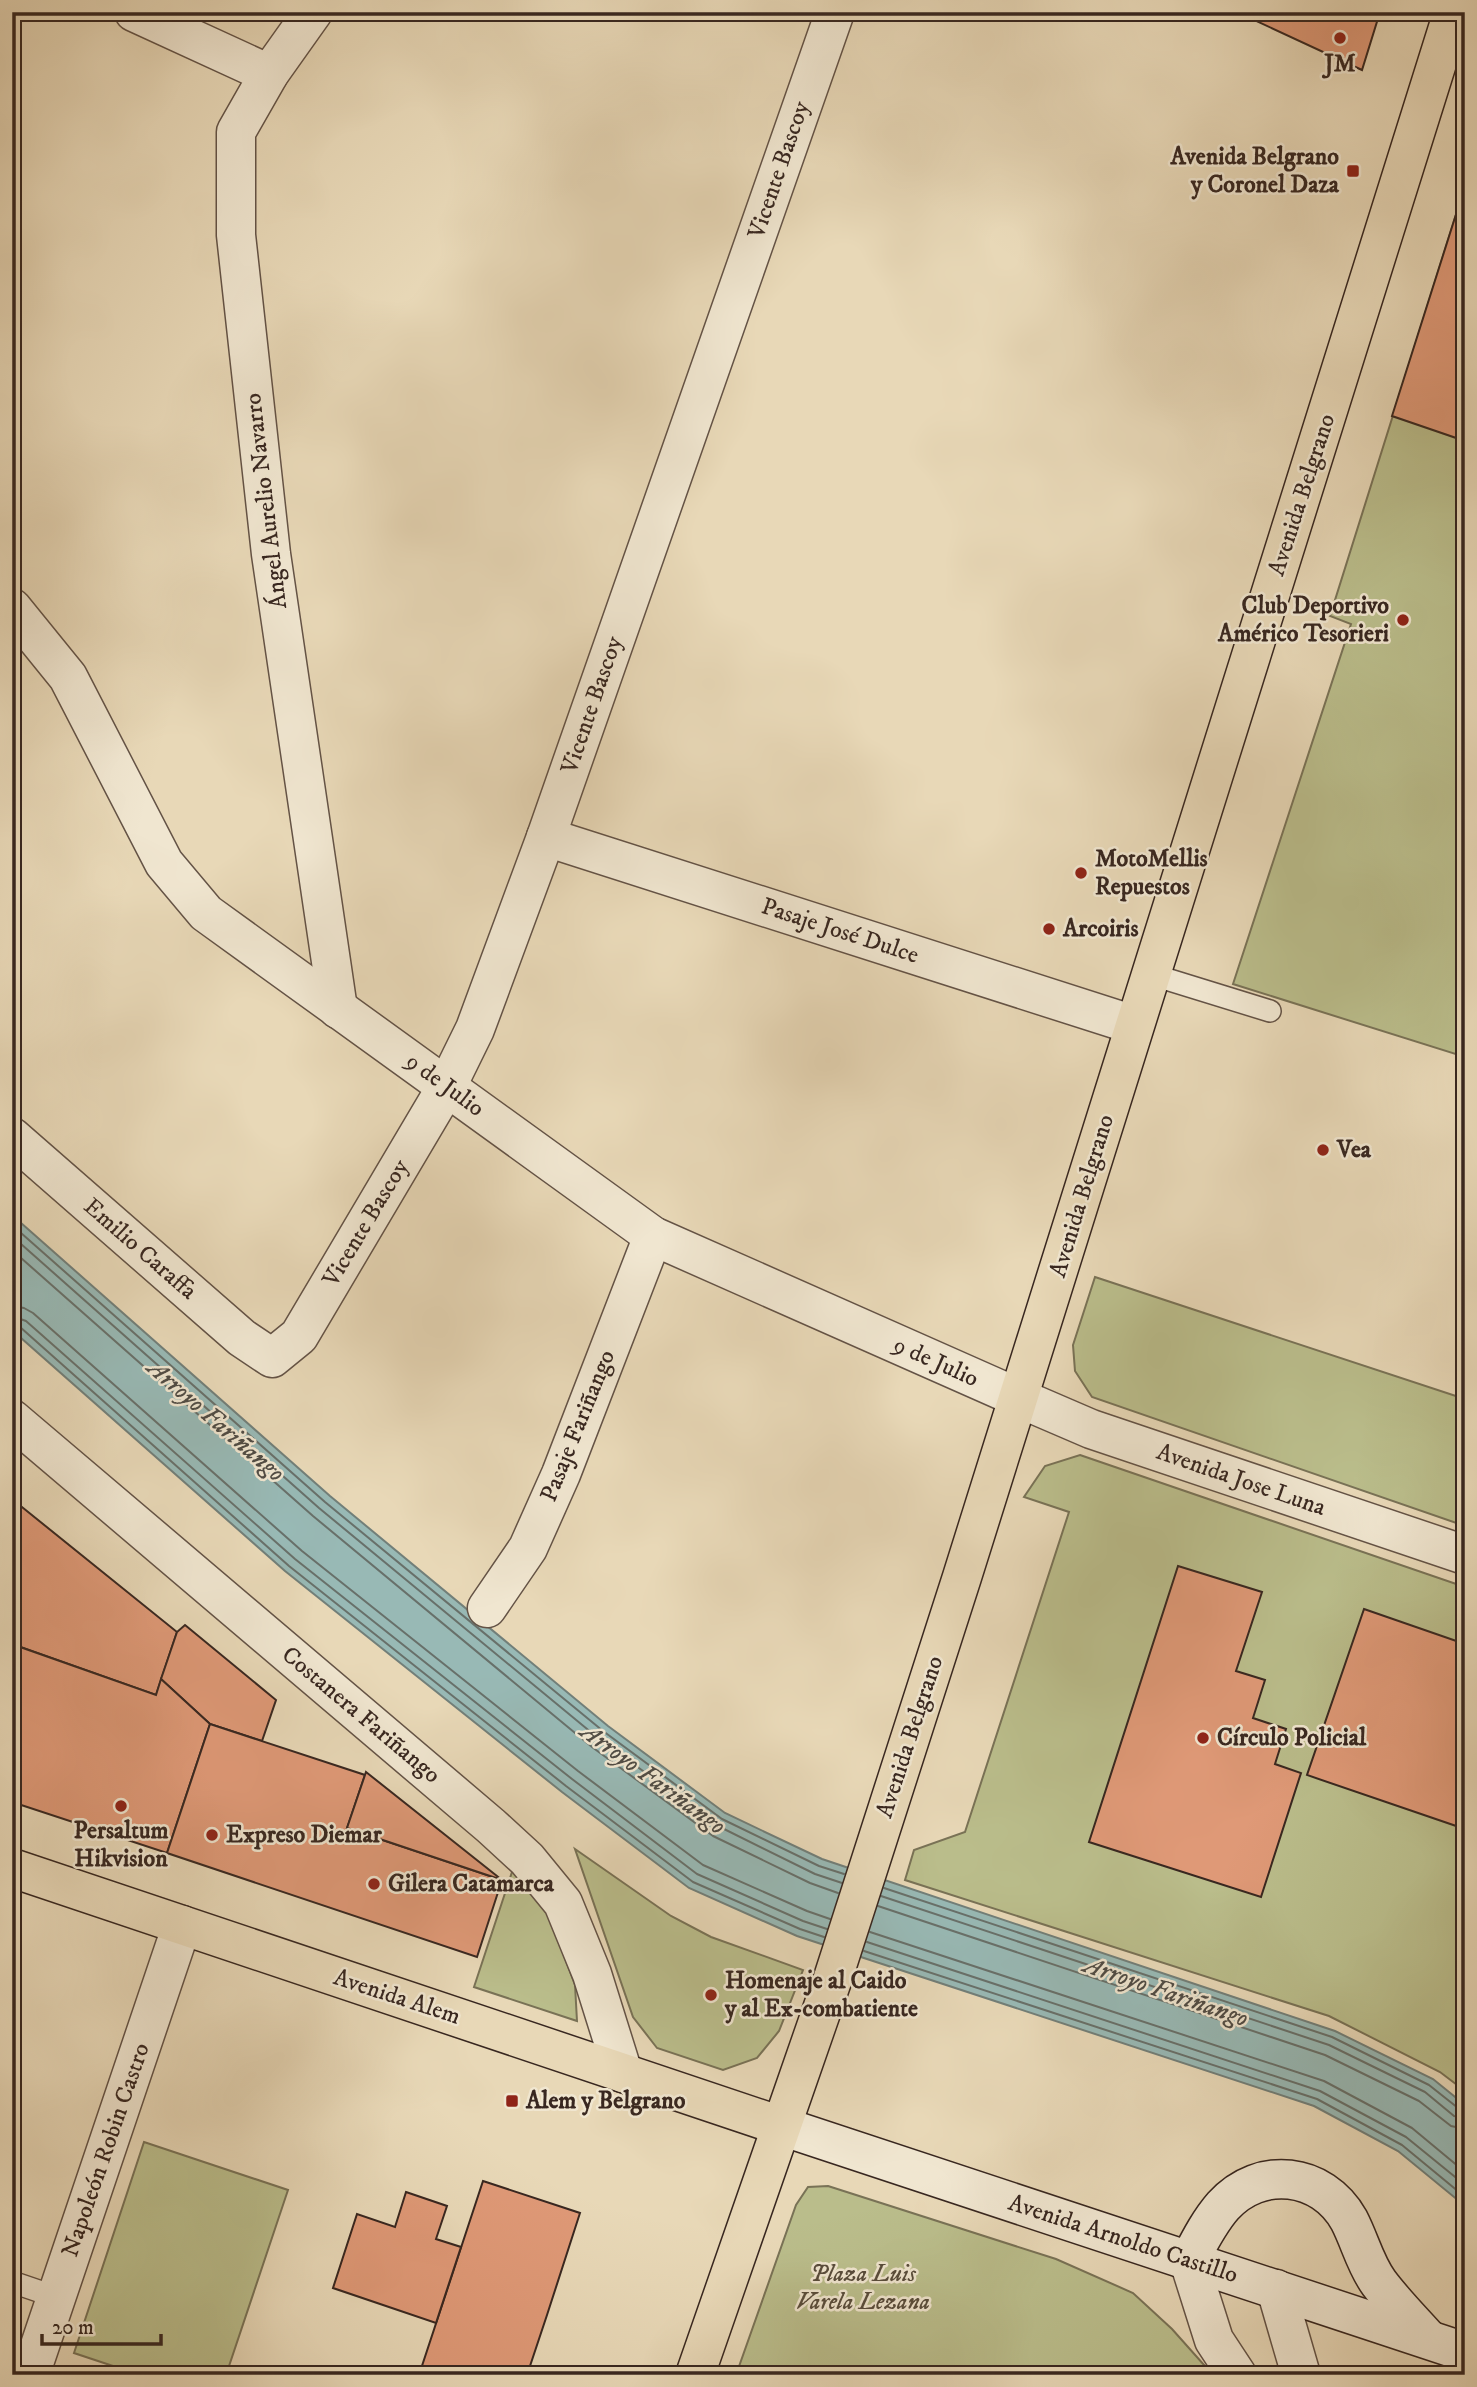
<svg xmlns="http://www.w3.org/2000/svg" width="1477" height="2387" font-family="'IM FELL DW Pica',serif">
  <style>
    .green { fill: #babd8b; stroke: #797256; stroke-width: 2 }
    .water { fill: #98b9b5; stroke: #727f79; stroke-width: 2 }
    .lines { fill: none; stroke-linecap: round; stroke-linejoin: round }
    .shore { stroke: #68706a; stroke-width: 2 }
    .building { fill: #df9977; stroke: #382720; stroke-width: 2 }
    .service-casing { stroke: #645346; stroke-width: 24 }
    .minor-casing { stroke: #645346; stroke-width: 41 }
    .tertiary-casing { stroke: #645346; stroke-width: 41 }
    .secondary-casing { stroke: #382720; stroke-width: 41 }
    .primary-casing { stroke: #382720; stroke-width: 41 }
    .service { stroke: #f0e6d0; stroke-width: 21 }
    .minor { stroke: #f0e6d0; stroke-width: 38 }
    .tertiary { stroke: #f0e6d0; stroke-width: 38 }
    .secondary { stroke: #f0e6d0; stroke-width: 38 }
    .primary { stroke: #e8d8b7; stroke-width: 38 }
    .poi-dot { fill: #8f2418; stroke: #f0e6d0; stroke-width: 2.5 }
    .labels { text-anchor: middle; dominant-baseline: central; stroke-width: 5; stroke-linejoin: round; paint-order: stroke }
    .poi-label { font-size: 24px; font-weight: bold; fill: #382720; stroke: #f0e6d0; text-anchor: start }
    .street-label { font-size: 24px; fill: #382720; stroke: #f0e6d0 }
    .park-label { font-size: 24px; font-style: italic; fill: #584c3b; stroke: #f0e6d0 }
    .water-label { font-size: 26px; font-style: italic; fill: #504c45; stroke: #f0e6d0 }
  </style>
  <rect width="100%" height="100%" fill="#e8d8b7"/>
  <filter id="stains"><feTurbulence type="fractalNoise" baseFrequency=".00286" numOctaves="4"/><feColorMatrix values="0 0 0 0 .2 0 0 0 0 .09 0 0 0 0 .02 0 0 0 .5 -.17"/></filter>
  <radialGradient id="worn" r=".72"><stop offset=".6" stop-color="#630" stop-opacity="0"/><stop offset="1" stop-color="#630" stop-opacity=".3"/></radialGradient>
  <g class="green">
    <path d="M 1465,186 L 1465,1057 L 1233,984 L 1351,624 L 1330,616 Z"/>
    <path d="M 1095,1277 L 1465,1399 L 1465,1526 L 1092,1397 L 1075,1371 L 1073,1345 Z"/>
    <path d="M 1080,1455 L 1465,1587 L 1465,2091 L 1440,2072 L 1329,2016 L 905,1880 L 914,1850 L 965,1832 L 1069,1512 L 1024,1497 L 1045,1466 Z"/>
    <path d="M 575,1849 L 671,1916 L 711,1937 L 803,1970 L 779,2031 L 757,2058 L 723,2070 L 657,2048 L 633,2017 Z"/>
    <path d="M 514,1866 L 548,1913 L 575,1985 L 577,2021 L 474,1987 Z"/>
    <path d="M 144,2142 L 288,2190 L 226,2375 L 140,2375 L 74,2353 Z"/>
    <path d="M 828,2186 L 1056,2259 L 1133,2293 L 1172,2329 L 1213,2375 L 736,2375 L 796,2205 L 808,2187 Z"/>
  </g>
  <path class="water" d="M 12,1215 L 330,1496 L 608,1726 L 725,1813 L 822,1859 L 1335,2031 L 1433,2079 L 1465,2105 L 1465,2206 L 1398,2151 L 1314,2106 L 797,1936 L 689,1888 L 562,1792 L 285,1571 L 12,1330 Z"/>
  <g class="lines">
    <g class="shore">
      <path d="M 12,1225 L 325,1502 L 603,1731 L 722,1819 L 819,1866 L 844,1874"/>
      <path d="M 12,1236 L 319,1508 L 598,1738 L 718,1826 L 815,1874 L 842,1883"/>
      <path d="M 12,1250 L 313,1516 L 592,1747 L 713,1836 L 810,1883 L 838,1893"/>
      <path d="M 12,1306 L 24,1308 L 33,1313 L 302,1551 L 578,1771 L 703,1865 L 807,1911 L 830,1919"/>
      <path d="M 12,1316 L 26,1321 L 295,1559 L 572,1779 L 697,1874 L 803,1921 L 827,1929"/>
      <path d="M 12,1325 L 20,1327 L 289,1566 L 566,1786 L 693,1882 L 800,1929 L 824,1937"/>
      <path d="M 884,1888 L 1332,2037 L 1429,2085 L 1458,2108 L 1465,2109"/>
      <path d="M 881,1896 L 1329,2045 L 1425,2092 L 1454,2116 L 1465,2118"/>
      <path d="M 878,1906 L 1325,2055 L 1419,2101 L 1451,2126 L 1465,2129"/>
      <path d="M 870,1932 L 1324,2081 L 1412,2128 L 1465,2172"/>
      <path d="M 867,1942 L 1320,2091 L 1406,2137 L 1465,2185"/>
      <path d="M 864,1951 L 1317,2099 L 1402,2145 L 1465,2197"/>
    </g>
  </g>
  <g class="building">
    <path d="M 1237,12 L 1380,12 L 1362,70 Z"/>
    <path d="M 1465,186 L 1465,441 L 1392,416 Z"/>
    <path d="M 12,1499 L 177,1632 L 156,1695 L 12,1644 Z"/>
    <path d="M 1178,1566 L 1262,1592 L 1236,1671 L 1265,1680 L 1253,1718 L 1286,1729 L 1275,1764 L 1301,1773 L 1261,1897 L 1089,1842 Z"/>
    <path d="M 1364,1609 L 1465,1644 L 1465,1829 L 1307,1775 Z"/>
    <path d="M 185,1625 L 276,1700 L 262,1741 L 210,1724 L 161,1679 L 177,1632 Z"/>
    <path d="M 20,1647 L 156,1695 L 161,1679 L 210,1724 L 167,1853 L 12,1802 L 12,1672 Z"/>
    <path d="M 210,1724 L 365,1775 L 347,1828 L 502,1880 L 477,1957 L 167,1853 Z"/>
    <path d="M 366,1772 L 502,1880 L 347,1828 Z"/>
    <path d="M 483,2181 L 580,2213 L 547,2315 L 527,2375 L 419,2375 Z"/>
    <path d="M 406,2192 L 447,2206 L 436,2239 L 461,2247 L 436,2323 L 333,2288 L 357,2214 L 395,2227 Z"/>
  </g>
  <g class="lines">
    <defs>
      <g id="service">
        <path d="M 1150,974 L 1270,1011"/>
        <path d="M 12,2282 L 56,2297"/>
      </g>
      <g id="minor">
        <path d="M 134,12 L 269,74"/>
        <path d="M 313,12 L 269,74 L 236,132 L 236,235 L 271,554 L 338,1009"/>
        <path d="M 12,608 L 68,677 L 164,863 L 206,913 L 653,1236 L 1019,1398"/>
        <path d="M 546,837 L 1134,1025"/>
        <path d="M 12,1137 L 242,1338 L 272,1358 L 299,1336 L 447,1086 L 475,1029 L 546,837 L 835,12"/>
        <path d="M 12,1419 L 491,1826 L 527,1859 L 563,1903 L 592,1974 L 623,2073"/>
        <path d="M 487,1608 L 528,1548 L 561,1474 L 653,1236"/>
        <path d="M 30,2375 L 182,1925"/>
      </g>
      <g id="tertiary">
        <path d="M 1019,1398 L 1091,1429 L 1465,1555"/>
        <path d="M 1189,2261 L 1214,2340 L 1237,2375"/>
        <path d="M 1276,2289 L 1301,2375"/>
      </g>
      <g id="secondary">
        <path d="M 781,2126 L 1465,2352"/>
        <path d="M 1189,2261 C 1199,2242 1209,2222 1223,2206 C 1260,2165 1322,2172 1349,2220 C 1360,2241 1365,2264 1379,2283 C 1394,2303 1412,2321 1428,2339"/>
      </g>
      <g id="primary">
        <path d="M 12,1868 L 781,2126"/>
        <path d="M 695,2375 L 833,1978 L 962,1577 L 1453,12"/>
      </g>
    </defs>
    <use href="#service" class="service-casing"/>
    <use href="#minor" class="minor-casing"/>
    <use href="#tertiary" class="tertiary-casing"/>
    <use href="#secondary" class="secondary-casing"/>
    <use href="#primary" class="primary-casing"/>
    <use href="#service" class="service"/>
    <use href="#minor" class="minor"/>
    <use href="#tertiary" class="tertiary"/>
    <use href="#secondary" class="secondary"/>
    <use href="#primary" class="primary"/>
  </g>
  <g class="poi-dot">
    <circle cx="1340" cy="38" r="7"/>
    <rect x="1346" y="164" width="14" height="14" rx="3.5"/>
    <circle cx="1403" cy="620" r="7"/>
    <circle cx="1081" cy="873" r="7"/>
    <circle cx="1049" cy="929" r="7"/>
    <circle cx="1323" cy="1150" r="7"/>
    <circle cx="1203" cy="1738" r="7"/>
    <circle cx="121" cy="1806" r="7"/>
    <circle cx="212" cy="1835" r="7"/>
    <circle cx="374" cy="1884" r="7"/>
    <circle cx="711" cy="1995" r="7"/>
    <rect x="505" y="2094" width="14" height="14" rx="3.5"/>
  </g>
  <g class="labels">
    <g class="poi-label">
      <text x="1340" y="64" text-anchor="middle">JM</text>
      <text x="1339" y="157" text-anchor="end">Avenida Belgrano<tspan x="1339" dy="28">y Coronel Daza</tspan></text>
      <text x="1389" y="606" text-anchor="end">Club Deportivo<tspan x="1389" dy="28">Américo Tesorieri</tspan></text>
      <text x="1095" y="859">MotoMellis<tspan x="1095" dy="28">Repuestos</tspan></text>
      <text x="1063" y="929">Arcoiris</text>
      <text x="1337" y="1150">Vea</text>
      <text x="1217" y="1738">Círculo Policial</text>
      <text x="121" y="1831" text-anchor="middle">Persaltum<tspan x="121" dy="28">Hikvision</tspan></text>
      <text x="226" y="1835">Expreso Diemar</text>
      <text x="388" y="1884">Gilera Catamarca</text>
      <text x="725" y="1981">Homenaje al Caido<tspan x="725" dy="28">y al Ex-combatiente</tspan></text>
      <text x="526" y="2101">Alem y Belgrano</text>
    </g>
    <g class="street-label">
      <text transform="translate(779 170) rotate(-71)">Vicente Bascoy</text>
      <text transform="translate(1302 495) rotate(-72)">Avenida Belgrano</text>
      <text transform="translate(266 501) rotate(-97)">Ángel Aurelio Navarro</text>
      <text transform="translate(592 705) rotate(-71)">Vicente Bascoy</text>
      <text transform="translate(840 931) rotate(18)">Pasaje José Dulce</text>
      <text transform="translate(445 1085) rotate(36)">9 de Julio</text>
      <text transform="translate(1082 1196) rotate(-73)">Avenida Belgrano</text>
      <text transform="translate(366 1223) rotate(-59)">Vicente Bascoy</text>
      <text transform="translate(140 1249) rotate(41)">Emilio Caraffa</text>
      <text transform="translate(936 1362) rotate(24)">9 de Julio</text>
      <text transform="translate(578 1426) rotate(-68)">Pasaje Fariñango</text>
      <text transform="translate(1241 1480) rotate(19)">Avenida Jose Luna</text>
      <text transform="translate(361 1715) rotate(40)">Costanera Fariñango</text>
      <text transform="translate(910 1737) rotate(-72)">Avenida Belgrano</text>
      <text transform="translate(397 1997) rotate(18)">Avenida Alem</text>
      <text transform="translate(106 2150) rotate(-71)">Napoleón Robin Castro</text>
      <text transform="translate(1123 2239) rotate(18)">Avenida Arnoldo Castillo</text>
    </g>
    <g class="park-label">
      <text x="863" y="2274">Plaza Luis<tspan x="863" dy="28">Varela Lezana</tspan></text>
    </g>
    <g class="water-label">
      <text transform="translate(216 1421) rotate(41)">Arroyo Fariñango</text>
      <text transform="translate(653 1779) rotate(36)">Arroyo Fariñango</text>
      <text transform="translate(1166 1992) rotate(19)">Arroyo Fariñango</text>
    </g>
  </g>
  <rect width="1477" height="2387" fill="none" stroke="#e8d8b7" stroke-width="42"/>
  <rect x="14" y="14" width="1449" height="2359" fill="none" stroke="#382720" stroke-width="3.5"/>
  <rect x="21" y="21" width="1435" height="2345" fill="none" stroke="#382720" stroke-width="2"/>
  <path d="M42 2334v10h119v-10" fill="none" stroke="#382720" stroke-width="3.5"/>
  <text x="52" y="2334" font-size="21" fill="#382720" stroke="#f0e6d0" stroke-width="5" paint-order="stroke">20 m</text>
  <rect width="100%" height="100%" filter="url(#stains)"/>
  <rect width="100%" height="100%" fill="url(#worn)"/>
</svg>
